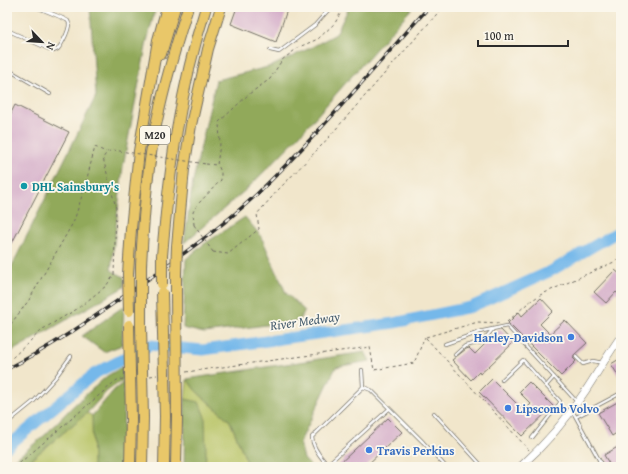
<svg xmlns="http://www.w3.org/2000/svg" width="628" height="474" font-family="'Gentium Book Plus',serif">
  <style>
    .green { fill: #b7c365; stroke: #717748 }
    .forest { fill: #91a95a; stroke: #5e6a42 }
    .lines { fill: none; stroke-linecap: round; stroke-linejoin: round }
    .river { stroke: #75b8ea; stroke-width: 11 }
    .building { fill: #d3aac8 }
    .service-casing { stroke: #706c63; stroke-width: 4 }
    .tertiary-casing { stroke: #706c63; stroke-width: 8 }
    .motorway-casing { stroke: #706c63; stroke-width: 12 }
    .path { stroke: #706c63; stroke-width: 1; stroke-dasharray: 3 3; stroke-linecap: butt }
    .service { stroke: #fff; stroke-width: 2.5 }
    .tertiary { stroke: #fff; stroke-width: 7 }
    .motorway { stroke: #e9c769; stroke-width: 10 }
    .rail-casing { stroke: #2b2b2b; stroke-width: 3.5 }
    .rail { stroke: #fbf7ec; stroke-width: 2; stroke-dasharray: 6; stroke-linecap: butt }
    .motorway-bridge-casing { stroke: #706c63; stroke-width: 12; stroke-linecap: butt }
    .path-bridge { stroke: #706c63; stroke-width: 1; stroke-dasharray: 3 3; stroke-linecap: butt }
    .motorway-bridge { stroke: #e9c769; stroke-width: 10 }
    .culture-dot { fill: #0f9aa8; stroke: #fbf7ec; stroke-width: 1.5 }
    .shop-dot { fill: #3f7fe0; stroke: #fbf7ec; stroke-width: 1.5 }
    .labels { text-anchor: middle; dominant-baseline: central; stroke-width: 3.5; stroke-linejoin: round; paint-order: stroke }
    .shield { fill: #fbf7ec; stroke: #696865; stroke-width: 1 }
    .shield-label { font-size: 11px; font-weight: bold; fill: #2b2b2b }
    .culture-label { font-size: 12px; font-weight: bold; fill: #0d838f; stroke: #fbf7ec; text-anchor: start }
    .shop-label { font-size: 12px; font-weight: bold; fill: #366cbe; stroke: #fbf7ec; text-anchor: start }
    .water-label { font-size: 13px; font-style: italic; fill: #455c6e; stroke: #fbf7ec }
  </style>
  <rect width="100%" height="100%" fill="#fbf7ec"/>
  <filter id="ink" filterUnits="userSpaceOnUse"><feTurbulence type="fractalNoise" baseFrequency=".025" numOctaves="2"/><feDisplacementMap in="SourceGraphic" scale="8" xChannelSelector="R" yChannelSelector="G"/><feConvolveMatrix kernelMatrix="1 2 1 2 8 2 1 2 1" color-interpolation-filters="sRGB"/></filter>
  <filter id="wash" filterUnits="userSpaceOnUse"><feTurbulence type="fractalNoise" baseFrequency=".012" numOctaves="4" result="noise"/><feDisplacementMap in="SourceGraphic" scale="16" xChannelSelector="R" yChannelSelector="G"/><feGaussianBlur stdDeviation="0.9" result="paint"/><feColorMatrix in="noise" values="0 0 0 0 0 0 0 0 0 0 0 0 0 0 0 0 0 1.4 0 .05"/><feComposite in="paint" operator="in"/></filter>
  <g filter="url(#wash)">
    <rect width="100%" height="100%" fill="#f1e6cb"/>
    <g class="green">
      <path d="M 187,379 L 196,391 L 230,421 L 249,467 L 205,467 L 185,399 Z"/>
      <path d="M 87,413 L 93,416 L 94,467 L 22,467 Z"/>
    </g>
    <g class="forest">
      <path d="M 90,7 L 156,7 L 147,41 L 123,166 L 111,270 L 124,277 L 124,287 L 7,354 L 7,276 L 96,96 Z"/>
      <path d="M 349,7 L 413,7 L 298,137 L 249,187 L 184,243 L 193,181 L 216,80 L 272,66 L 310,48 L 336,34 Z"/>
      <path d="M 245,217 L 261,236 L 286,293 L 305,311 L 298,321 L 204,333 L 183,328 L 186,259 L 204,244 Z"/>
      <path d="M 124,306 L 122,345 L 104,352 L 82,336 Z"/>
      <path d="M 365,352 L 370,361 L 336,367 L 300,442 L 304,459 L 312,467 L 249,467 L 230,421 L 196,391 L 187,379 Z"/>
      <path d="M 122,367 L 123,380 L 107,391 L 87,413 L 22,467 L 7,467 L 7,466 L 45,435 L 72,407 L 107,376 Z"/>
      <path d="M 124,382 L 123,467 L 93,467 L 92,416 L 114,390 Z"/>
      <path d="M 185,399 L 199,402 L 205,417 L 206,454 L 205,467 L 184,467 Z"/>
    </g>
    <g class="lines">
      <path class="river" d="M 7,447 L 94,374 L 150,345 L 203,350 L 394,323 L 471,307 L 551,271 L 621,230"/>
    </g>
    <g id="blocks">
      <g class="building">
        <path d="M 237,7 L 288,7 L 276,42 L 231,24 Z"/>
        <path d="M 15,105 L 69,132 L 12,243 L 7,241 L 7,121 Z"/>
        <path d="M 615,270 L 621,275 L 621,296 L 616,292 L 606,303 L 594,292 Z"/>
        <path d="M 541,298 L 553,311 L 540,324 L 550,334 L 565,320 L 587,343 L 574,355 L 573,358 L 576,361 L 561,376 L 508,323 L 519,312 L 522,316 Z"/>
        <path d="M 499,330 L 501,330 L 513,343 L 488,367 L 480,374 L 479,372 L 471,380 L 452,360 L 466,349 L 469,348 L 475,354 Z"/>
        <path d="M 621,358 L 621,380 L 611,364 Z"/>
        <path d="M 492,379 L 524,411 L 531,404 L 519,392 L 529,382 L 553,406 L 522,436 L 479,392 Z"/>
        <path d="M 621,400 L 621,430 L 612,436 L 598,413 Z"/>
        <path d="M 388,418 L 402,432 L 365,467 L 336,467 Z"/>
        <path d="M 621,445 L 621,467 L 611,467 L 604,455 Z"/>
      </g>
    </g>
  </g>
  <g filter="url(#ink)">
    <use href="#blocks" fill-opacity="0" stroke="#706c63" stroke-width="1"/>
    <g class="lines">
      <defs>
        <g id="service">
          <path d="M 7,30 L 51,50 L 54,51 L 58,49 C 62,44 72,26 68,21 C 66,19 41,9 36,7"/>
          <path d="M 270,50 L 279,52 L 315,25 L 331,7"/>
          <path d="M 7,69 L 50,94"/>
          <path d="M 445,344 L 483,331 L 507,326 L 577,402"/>
          <path d="M 455,355 L 465,346 L 482,342 L 493,329"/>
          <path d="M 576,357 L 583,364 L 593,361 L 603,363"/>
          <path d="M 362,370 L 363,387"/>
          <path d="M 502,380 L 523,360 L 546,386 L 554,377"/>
          <path d="M 363,387 L 312,437 C 312,446 319,455 325,462 L 329,463 L 389,409"/>
          <path d="M 363,387 L 371,390 L 423,442 L 446,467"/>
          <path d="M 573,412 L 603,467"/>
          <path d="M 434,413 L 483,467"/>
          <path d="M 576,417 L 621,393"/>
          <path d="M 7,423 L 34,401 L 55,378 L 71,356"/>
          <path d="M 532,438 L 560,403 L 560,401 L 546,386"/>
          <path d="M 590,467 L 601,462"/>
        </g>
        <path id="tertiary" d="M 520,467 C 546,444 567,419 586,390 C 598,372 608,354 621,336"/>
        <g id="motorway">
          <path d="M 161,54 L 175,7"/>
          <path d="M 177,246 L 184,169 L 191,125 L 208,49 L 221,7"/>
          <path d="M 162,256 C 169,172 180,88 206,7"/>
          <path d="M 141,266 C 143,224 146,182 153,141 C 161,95 174,51 188,7"/>
          <path d="M 128,274 L 131,229 L 139,151 L 158,40 L 167,7"/>
          <path d="M 176,292 L 176,274"/>
          <path d="M 141,302 L 141,325"/>
          <path d="M 130,467 L 131,419"/>
          <path d="M 142,467 L 143,418"/>
          <path d="M 164,467 L 165,416"/>
          <path d="M 176,467 L 177,416"/>
        </g>
      </defs>
      <use href="#service" class="service-casing"/>
      <use href="#tertiary" class="tertiary-casing"/>
      <use href="#motorway" class="motorway-casing"/>
      <g class="path">
        <path d="M 206,164 L 217,165 L 220,144 L 219,122 L 249,94 L 270,79 L 282,60 L 299,47 L 318,39 L 335,23 L 344,7"/>
        <path d="M 194,225 L 193,212 L 198,204 L 221,180 L 221,172 L 218,165"/>
        <path d="M 213,252 L 228,254 L 259,229 L 257,214 L 278,190 L 321,146 L 443,7"/>
        <path d="M 507,322 L 528,303 L 540,295 L 614,262 L 621,257"/>
        <path d="M 7,329 L 29,300 L 74,221 L 85,186 L 95,147 L 106,152"/>
        <path d="M 426,337 L 478,322 L 500,323"/>
        <path d="M 426,338 L 529,450"/>
        <path d="M 7,360 L 12,358 L 43,329 L 77,309 L 106,286 L 114,275 L 116,208 L 103,158 L 107,152 L 113,150"/>
        <path d="M 186,372 L 370,347 L 374,370 L 414,363 L 425,337"/>
        <path d="M 150,376 L 157,375"/>
        <path d="M 15,467 L 117,380 L 123,379"/>
      </g>
      <use href="#service" class="service"/>
      <use href="#tertiary" class="tertiary"/>
      <use href="#motorway" class="motorway"/>
      <defs>
        <path id="rail" d="M 7,369 C 54,346 97,315 140,285 C 180,256 221,228 257,194 C 318,135 372,70 429,7"/>
      </defs>
      <use href="#rail" class="rail-casing"/>
      <use href="#rail" class="rail"/>
      <defs>
        <g id="motorway-bridge">
          <path d="M 128,274 L 129,311"/>
          <path d="M 176,274 L 177,246"/>
          <path d="M 162,284 L 162,256"/>
          <path d="M 162,292 L 165,416"/>
          <path d="M 176,292 L 177,416"/>
          <path d="M 141,302 L 141,266"/>
          <path d="M 129,325 L 131,419"/>
          <path d="M 141,325 L 143,418"/>
        </g>
      </defs>
      <use href="#motorway-bridge" class="motorway-bridge-casing"/>
      <g class="path-bridge">
        <path d="M 113,150 L 206,164"/>
        <path d="M 194,225 L 213,252"/>
      </g>
      <use href="#motorway-bridge" class="motorway-bridge"/>
    </g>
  </g>
  <circle class="culture-dot" cx="24" cy="186" r="4"/>
  <g class="shop-dot">
    <circle cx="571" cy="337" r="4"/>
    <circle cx="508" cy="408" r="4"/>
    <circle cx="369" cy="450" r="4"/>
  </g>
  <g class="labels">
    <rect class="shield" x="140" y="126" width="30" height="18" rx="3"/>
    <g class="shield-label">
      <text x="155" y="135">M20</text>
    </g>
    <g class="culture-label">
      <text x="32" y="186">DHL Sainsbury's</text>
    </g>
    <g class="shop-label">
      <text x="563" y="337" text-anchor="end">Harley-Davidson</text>
      <text x="516" y="408">Lipscomb Volvo</text>
      <text x="377" y="450">Travis Perkins</text>
    </g>
    <g class="water-label">
      <text transform="translate(305 321) rotate(-8)">River Medway</text>
    </g>
  </g>
  <rect width="628" height="474" fill="none" stroke="#fbf7ec" stroke-width="24"/>
  <g transform="translate(42 42) rotate(115)" stroke="#fbf7ec" stroke-width="3" paint-order="stroke">
  <path d="M0-3L7 15L0 10L-7 15Z" fill="#2b2b2b"/>
  <text y="-6" font-size="11" font-weight="bold" text-anchor="middle" fill="#2b2b2b">N</text>
  </g>
  <path d="M478 40v6h90v-6" fill="none" stroke="#2b2b2b" stroke-width="2"/>
  <text x="484" y="40" font-size="12" fill="#2b2b2b" stroke="#fbf7ec" stroke-width="3" paint-order="stroke">100 m</text>
</svg>
